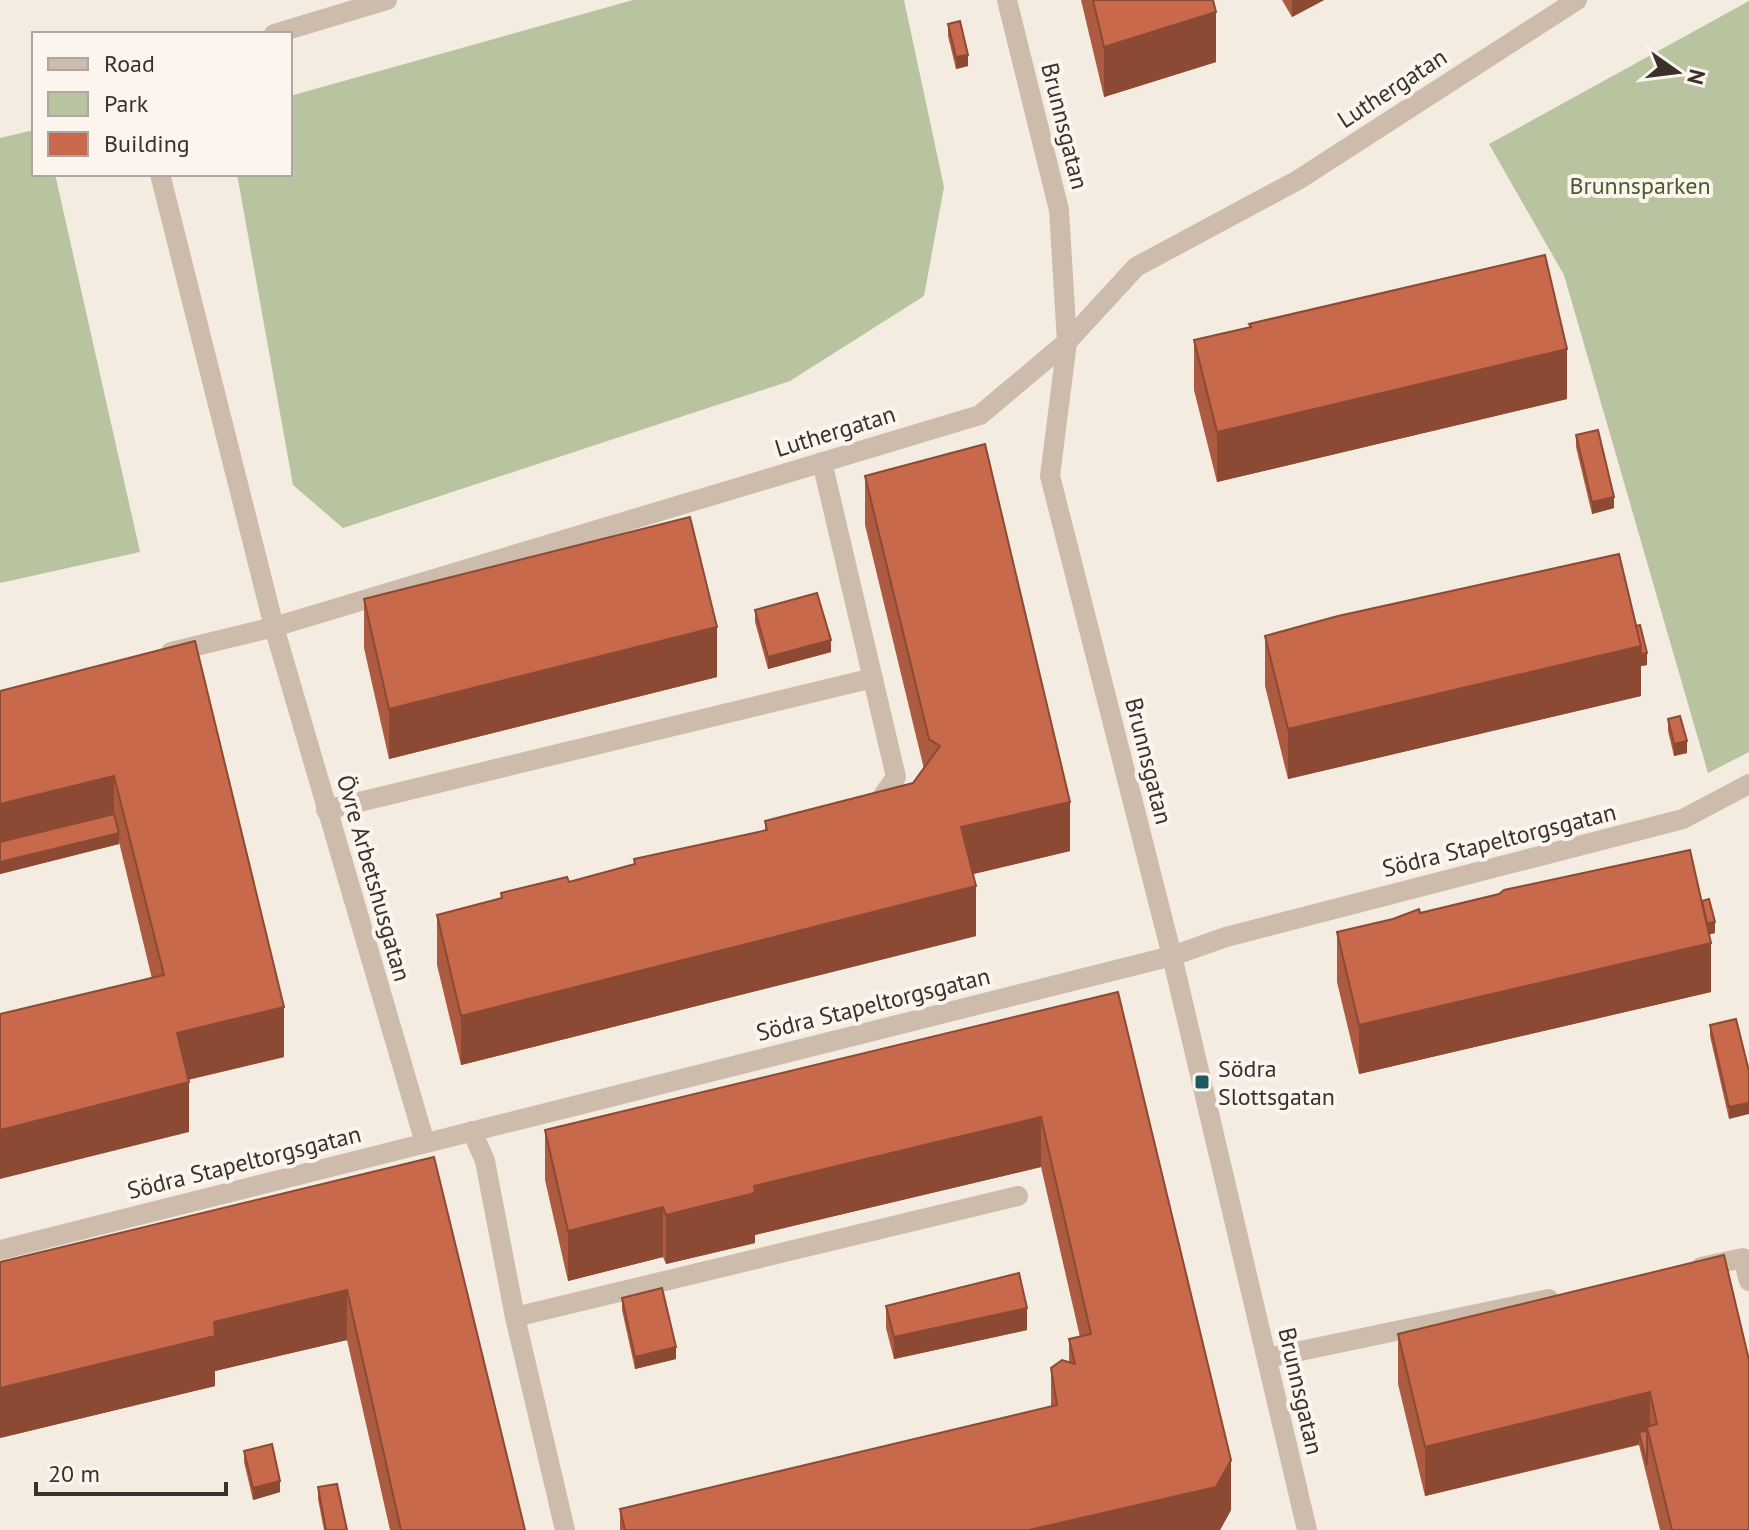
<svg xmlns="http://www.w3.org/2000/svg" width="1749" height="1530" font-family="'PT Sans',sans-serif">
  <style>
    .green { fill: #b8c4a0 }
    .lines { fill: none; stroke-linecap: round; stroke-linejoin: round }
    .service { stroke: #cdbbac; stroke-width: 20 }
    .minor { stroke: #cdbbac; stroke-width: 20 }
    .wall { fill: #ac5a40 }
    .shaded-wall { fill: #8c4a34 }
    .building { fill: #c8694b; stroke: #8c4a34; stroke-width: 2 }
    .poi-dot { fill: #1f5a5e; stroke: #fbf5ee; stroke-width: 3 }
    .labels { text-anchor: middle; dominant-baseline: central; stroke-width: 8; stroke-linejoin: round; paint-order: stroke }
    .street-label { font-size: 24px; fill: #3b302b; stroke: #fbf5ee }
    .park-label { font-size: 24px; fill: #4a5a2e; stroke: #fbf5ee }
    .poi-label { font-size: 24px; fill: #3b302b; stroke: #fbf5ee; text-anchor: start }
  </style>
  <rect width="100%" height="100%" fill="#f4ebe1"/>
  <g class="green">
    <path d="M 633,0 L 904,0 L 944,187 L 924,296 L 790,381 L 343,528 L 293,485 L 237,174 L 290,174 L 290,96 Z"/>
    <path d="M 1749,1 L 1749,752 L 1708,773 L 1564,275 L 1489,144 Z"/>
    <path d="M 34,130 L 34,174 L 55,174 L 140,552 L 0,583 L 0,138 Z"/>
  </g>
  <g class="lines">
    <g class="service">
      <path d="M 274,34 L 387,0"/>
      <path d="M 160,174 L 274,627"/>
      <path d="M 822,462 L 896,777 L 877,804 L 870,805"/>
      <path d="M 326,810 L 873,678"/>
      <path d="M 1701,1267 L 1743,1258 L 1749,1281"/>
      <path d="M 515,1317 L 1018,1196"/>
      <path d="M 1267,1358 L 1549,1299"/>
    </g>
    <g class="minor">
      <path d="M 1007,0 L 1059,210 L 1067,342 L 1050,476 L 1172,956 L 1307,1530"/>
      <path d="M 274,627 L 425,1143"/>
      <path d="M 171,652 L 274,627 L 980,415 L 1067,342 L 1136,267 L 1298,180 L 1577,0"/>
      <path d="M 472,1131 L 485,1161 L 515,1317 L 565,1530"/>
      <path d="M 0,1250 L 1172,956 L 1226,937 L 1683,819 L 1749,784"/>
    </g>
  </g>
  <g class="wall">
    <path d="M 1081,0 L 1213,0 L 1216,62 L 1104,97 Z"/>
    <path d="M 1282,0 L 1324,0 L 1292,17 Z"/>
    <path d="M 948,24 L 968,66 L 956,69 L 948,36 Z"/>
    <path d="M 1249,324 L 1567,399 L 1217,482 L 1194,390 L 1194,340 L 1249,327 Z"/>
    <path d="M 1576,435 L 1614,508 L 1592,514 L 1576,447 Z"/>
    <path d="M 865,476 L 1070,851 L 973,874 L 976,936 L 461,1065 L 437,965 L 437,915 L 501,898 L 501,893 L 569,882 L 634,864 L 634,859 L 765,831 L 765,821 L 913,783 L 924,769 L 865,525 Z"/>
    <path d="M 364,599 L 717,677 L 389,759 L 364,648 Z"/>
    <path d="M 755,610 L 831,652 L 768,669 L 755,622 Z"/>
    <path d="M 1636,626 L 1647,665 L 1641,666 L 1641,696 L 1288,779 L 1265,686 L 1265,636 Z"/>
    <path d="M 195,641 L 284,1057 L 188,1080 L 189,1132 L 119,842 L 119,844 L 0,874 L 0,691 Z"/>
    <path d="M 1668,719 L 1687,753 L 1674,756 L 1668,731 Z"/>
    <path d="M 1702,901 L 1715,933 L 1709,934 L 1711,992 L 1359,1074 L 1337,982 L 1337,932 L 1420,913 Z"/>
    <path d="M 1118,992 L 1231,1510 L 1220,1530 L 620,1530 L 620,1509 L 1051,1407 L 1051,1368 L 1069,1362 L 1069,1339 L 1080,1337 L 1041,1167 L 755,1235 L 755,1243 L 666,1264 L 663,1257 L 568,1281 L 545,1180 L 545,1130 Z"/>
    <path d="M 1736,1019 L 1729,1119 L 1710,1036 L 1710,1025 Z"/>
    <path d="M 434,1157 L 525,1530 L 390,1530 L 347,1340 L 215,1371 L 215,1386 L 0,1438 Z"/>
    <path d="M 1724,1255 L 1749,1530 L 1660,1530 L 1639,1445 L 1425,1496 L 1398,1384 L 1398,1334 Z"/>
    <path d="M 622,1298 L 676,1359 L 635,1369 L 622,1310 Z"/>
    <path d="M 886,1306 L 1027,1330 L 894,1359 L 886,1328 Z"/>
    <path d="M 244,1451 L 280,1492 L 253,1500 L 244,1462 Z"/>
    <path d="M 318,1487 L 347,1530 L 324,1530 L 318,1499 Z"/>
  </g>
  <g class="shaded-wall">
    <path d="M 1292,0 L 1324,0 L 1292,17 Z"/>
    <path d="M 1216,12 L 1216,62 L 1104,97 L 1104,47 Z"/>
    <path d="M 968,55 L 968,66 L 956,69 L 956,57 Z"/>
    <path d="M 1567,349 L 1567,399 L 1217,482 L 1217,432 Z"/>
    <path d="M 1614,497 L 1614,508 L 1592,514 L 1592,502 Z"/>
    <path d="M 717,627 L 717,677 L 389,759 L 389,709 Z"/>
    <path d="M 831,640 L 831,652 L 768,669 L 768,657 Z"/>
    <path d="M 1641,646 L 1647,653 L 1647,665 L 1641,666 L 1641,696 L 1288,779 L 1288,729 Z"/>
    <path d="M 1687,741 L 1687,753 L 1674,756 L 1674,744 Z"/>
    <path d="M 114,776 L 114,826 L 0,854 L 0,804 Z"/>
    <path d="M 1070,802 L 1070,851 L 961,877 L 961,827 Z"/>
    <path d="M 119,833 L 119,844 L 0,874 L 0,862 Z"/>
    <path d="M 976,886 L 976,936 L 461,1065 L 461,1016 Z"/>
    <path d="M 1715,922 L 1715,933 L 1699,937 L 1699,925 Z"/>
    <path d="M 1711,943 L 1711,992 L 1359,1074 L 1359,1025 Z"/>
    <path d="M 284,1007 L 284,1057 L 177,1082 L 177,1033 Z"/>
    <path d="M 189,1082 L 189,1132 L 0,1179 L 0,1130 Z"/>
    <path d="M 1749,1103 L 1749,1114 L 1729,1119 L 1729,1107 Z"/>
    <path d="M 1041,1117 L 1041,1167 L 755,1235 L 755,1243 L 666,1264 L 666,1215 L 754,1186 Z"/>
    <path d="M 663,1207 L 663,1257 L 568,1281 L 568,1231 Z"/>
    <path d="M 347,1290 L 347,1340 L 215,1371 L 215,1386 L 0,1438 L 0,1388 L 214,1322 Z"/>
    <path d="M 1027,1308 L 1027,1330 L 894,1359 L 894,1337 Z"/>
    <path d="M 676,1347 L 676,1359 L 635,1369 L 635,1357 Z"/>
    <path d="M 1650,1392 L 1650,1441 L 1647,1427 L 1647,1443 L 1639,1432 L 1639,1444 L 1425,1496 L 1425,1447 Z"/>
    <path d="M 1231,1460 L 1231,1510 L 1220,1530 L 1029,1530 Z"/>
    <path d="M 280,1481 L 280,1492 L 253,1500 L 253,1488 Z"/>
  </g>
  <g class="building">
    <path d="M 1093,0 L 1213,0 L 1216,12 L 1104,47 Z"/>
    <path d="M 960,21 L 968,55 L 956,57 L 948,24 Z"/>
    <path d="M 1545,255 L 1567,349 L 1217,432 L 1194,340 L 1251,327 L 1249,324 Z"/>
    <path d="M 1598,430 L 1614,497 L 1592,502 L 1576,435 Z"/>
    <path d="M 985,444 L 1070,802 L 961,827 L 976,886 L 461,1016 L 437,915 L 502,898 L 501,893 L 567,877 L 569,882 L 635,864 L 634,859 L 767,830 L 765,821 L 913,783 L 940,746 L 929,739 L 865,476 Z"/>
    <path d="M 690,517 L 717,627 L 389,709 L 364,599 Z"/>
    <path d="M 1619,554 L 1641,646 L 1288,729 L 1265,636 L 1338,616 Z"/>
    <path d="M 817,593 L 831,640 L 768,657 L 755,610 Z"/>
    <path d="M 1640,625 L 1647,653 L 1641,654 L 1641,646 L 1636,626 Z"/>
    <path d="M 195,641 L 284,1007 L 177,1033 L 189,1082 L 0,1130 L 0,1014 L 164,975 L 114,776 L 0,804 L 0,691 Z"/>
    <path d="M 1680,716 L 1687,741 L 1674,744 L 1668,719 Z"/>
    <path d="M 114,814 L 119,833 L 0,862 L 0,842 Z"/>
    <path d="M 1690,850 L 1711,943 L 1359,1025 L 1337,932 L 1393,919 L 1419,909 L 1420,913 L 1499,894 L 1504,890 Z"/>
    <path d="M 1709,899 L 1715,922 L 1707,923 L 1702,901 Z"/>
    <path d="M 1118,992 L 1231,1460 L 1216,1487 L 1029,1530 L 625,1530 L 620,1509 L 1057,1405 L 1051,1368 L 1062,1360 L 1075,1364 L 1069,1339 L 1091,1334 L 1041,1117 L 754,1186 L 755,1193 L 666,1215 L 663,1207 L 568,1231 L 545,1130 Z"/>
    <path d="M 1736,1019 L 1749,1071 L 1749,1103 L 1729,1107 L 1710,1025 Z"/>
    <path d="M 434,1157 L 525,1530 L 401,1530 L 347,1290 L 214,1322 L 215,1336 L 0,1388 L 0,1262 Z"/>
    <path d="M 1724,1255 L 1749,1360 L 1749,1530 L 1672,1530 L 1647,1427 L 1657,1424 L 1650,1392 L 1425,1447 L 1398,1334 Z"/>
    <path d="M 1019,1273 L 1027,1308 L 894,1337 L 886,1306 Z"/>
    <path d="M 662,1288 L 676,1347 L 635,1357 L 622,1298 Z"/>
    <path d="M 1647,1431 L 1647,1465 L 1639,1432 Z"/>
    <path d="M 272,1444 L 280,1481 L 253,1488 L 244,1451 Z"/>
    <path d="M 337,1484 L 347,1530 L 326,1530 L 318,1487 Z"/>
  </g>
  <rect class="poi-dot" x="1194" y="1074" width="16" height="16" rx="4"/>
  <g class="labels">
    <g class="street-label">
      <text transform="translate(1392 88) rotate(-33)">Luthergatan</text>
      <text transform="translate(1065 126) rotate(76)">Brunnsgatan</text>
      <text transform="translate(835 431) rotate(-17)">Luthergatan</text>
      <text transform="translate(1149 761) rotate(76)">Brunnsgatan</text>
      <text transform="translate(1499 840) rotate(-14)">Södra Stapeltorgsgatan</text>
      <text transform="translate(374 878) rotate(74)">Övre Arbetshusgatan</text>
      <text transform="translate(873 1004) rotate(-14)">Södra Stapeltorgsgatan</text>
      <text transform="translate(244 1162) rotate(-14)">Södra Stapeltorgsgatan</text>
      <text transform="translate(1301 1391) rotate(77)">Brunnsgatan</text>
    </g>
    <g class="park-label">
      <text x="1640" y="185">Brunnsparken</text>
    </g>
    <g class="poi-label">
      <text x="1218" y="1068">Södra<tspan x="1218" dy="28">Slottsgatan</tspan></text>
    </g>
  </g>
  <rect x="32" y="32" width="260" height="144" fill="#fbf5ee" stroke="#aea6a0" stroke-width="2"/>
  <rect x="48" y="58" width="40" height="12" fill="#cdbbac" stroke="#aea6a0" stroke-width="2"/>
  <text x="104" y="72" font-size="24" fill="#3b302b">Road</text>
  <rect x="48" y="92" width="40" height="24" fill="#b8c4a0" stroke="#aea6a0" stroke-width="2"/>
  <text x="104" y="112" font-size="24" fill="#3b302b">Park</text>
  <rect x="48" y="132" width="40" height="24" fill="#c8694b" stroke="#aea6a0" stroke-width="2"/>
  <text x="104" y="152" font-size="24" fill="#3b302b">Building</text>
  <g transform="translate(1677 72) rotate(104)" stroke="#fbf5ee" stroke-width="6" paint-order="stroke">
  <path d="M0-6L14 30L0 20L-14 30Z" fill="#3b302b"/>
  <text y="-12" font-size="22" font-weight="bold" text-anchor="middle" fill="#3b302b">N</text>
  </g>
  <path d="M36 1482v12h190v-12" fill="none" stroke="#3b302b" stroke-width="4"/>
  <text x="48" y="1482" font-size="24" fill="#3b302b" stroke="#fbf5ee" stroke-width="6" paint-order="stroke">20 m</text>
</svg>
